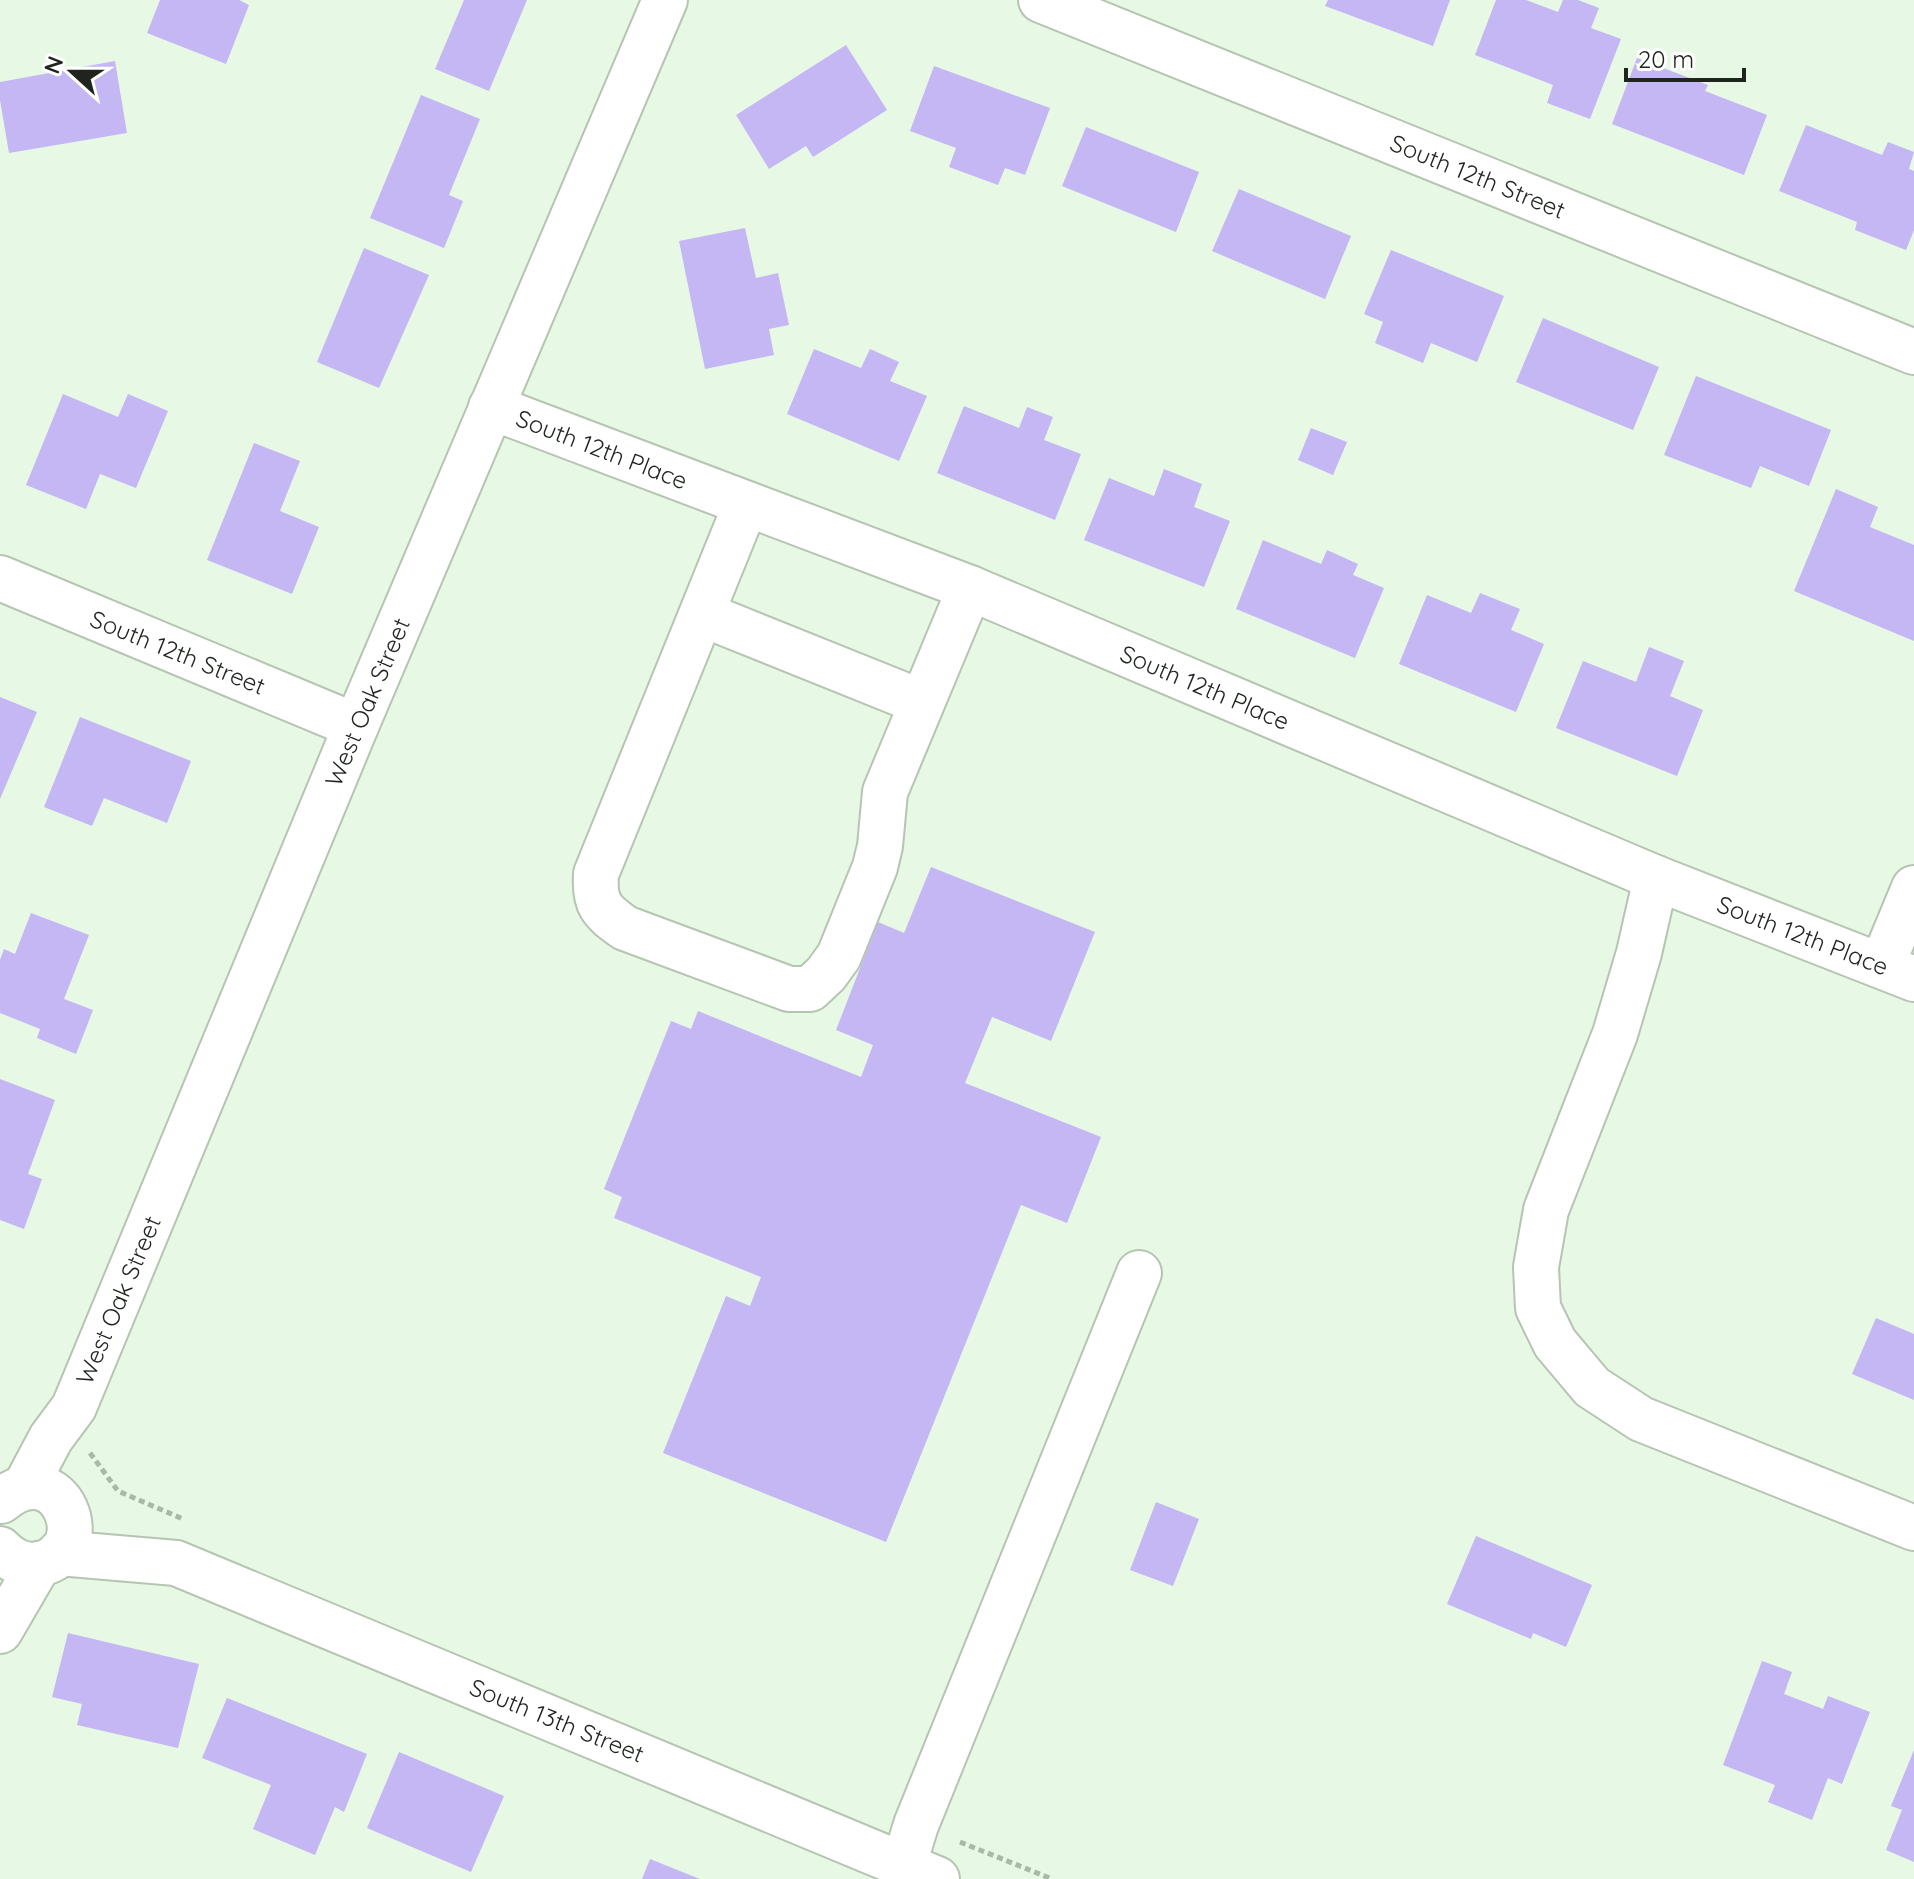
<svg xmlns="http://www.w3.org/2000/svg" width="1914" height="1879" font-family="Quicksand,sans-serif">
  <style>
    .building { fill: #c4b7f4 }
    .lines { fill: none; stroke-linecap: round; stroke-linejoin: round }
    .minor-casing { stroke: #b5c5b2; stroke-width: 48 }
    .path { stroke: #abb8a8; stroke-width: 5; stroke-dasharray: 6 4; stroke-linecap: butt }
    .minor { stroke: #fff; stroke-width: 44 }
    .labels { text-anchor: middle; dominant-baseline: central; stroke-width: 6; stroke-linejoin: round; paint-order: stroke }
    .street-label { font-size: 24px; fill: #1f251e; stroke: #fff }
  </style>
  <rect width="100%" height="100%" fill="#e7f8e4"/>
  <g class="building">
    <path d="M 160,0 L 239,0 L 249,5 L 226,64 L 147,33 Z"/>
    <path d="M 464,0 L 527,0 L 489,91 L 435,69 Z"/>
    <path d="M 1328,0 L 1450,0 L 1433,46 L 1325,6 Z"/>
    <path d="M 1496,0 L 1526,0 L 1558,12 L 1563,0 L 1578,0 L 1599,8 L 1591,28 L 1621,39 L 1590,119 L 1547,103 L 1553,85 L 1475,55 Z"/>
    <path d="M 846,45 L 887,110 L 813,157 L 806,146 L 769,169 L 736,115 Z"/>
    <path d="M 1637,58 L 1708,85 L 1705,91 L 1767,115 L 1744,175 L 1612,124 Z"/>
    <path d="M 115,61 L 127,133 L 9,153 L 0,100 L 0,82 Z"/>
    <path d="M 934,66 L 1050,108 L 1025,175 L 1005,168 L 998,185 L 949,167 L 956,148 L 910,131 Z"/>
    <path d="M 421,95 L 480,119 L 449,195 L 463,201 L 444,248 L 370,218 Z"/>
    <path d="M 1806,125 L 1882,155 L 1888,142 L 1914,152 L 1909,169 L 1914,171 L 1914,230 L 1906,250 L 1855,230 L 1857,222 L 1779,191 Z"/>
    <path d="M 1086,127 L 1199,172 L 1176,232 L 1062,186 Z"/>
    <path d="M 1239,189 L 1351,236 L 1325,299 L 1212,251 Z"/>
    <path d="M 745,228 L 756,278 L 778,273 L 789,325 L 769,329 L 774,355 L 705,369 L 679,241 Z"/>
    <path d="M 364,248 L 429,275 L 379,388 L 317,362 Z"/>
    <path d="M 1391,250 L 1504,296 L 1477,362 L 1431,343 L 1423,363 L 1375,343 L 1383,322 L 1364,314 Z"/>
    <path d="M 1543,318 L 1659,367 L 1633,430 L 1516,382 Z"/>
    <path d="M 814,349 L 861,368 L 870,349 L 899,362 L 890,381 L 927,396 L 899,461 L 787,414 Z"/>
    <path d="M 1696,376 L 1831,430 L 1809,486 L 1760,466 L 1751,488 L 1664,455 Z"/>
    <path d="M 63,394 L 118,417 L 128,394 L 168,411 L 136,488 L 100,474 L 86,509 L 26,485 Z"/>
    <path d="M 964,406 L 1019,428 L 1027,407 L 1053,417 L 1044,440 L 1081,454 L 1055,520 L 937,473 Z"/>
    <path d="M 1311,428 L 1347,442 L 1333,475 L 1298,460 Z"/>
    <path d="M 254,443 L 300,461 L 280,511 L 319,527 L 292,594 L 207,560 Z"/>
    <path d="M 1164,469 L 1202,484 L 1194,507 L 1230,521 L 1204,587 L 1084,540 L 1109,478 L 1154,496 Z"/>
    <path d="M 1836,489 L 1878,507 L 1870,527 L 1914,545 L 1914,641 L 1794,591 Z"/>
    <path d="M 1263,540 L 1321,564 L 1327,550 L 1358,564 L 1353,575 L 1384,588 L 1355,658 L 1236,609 Z"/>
    <path d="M 1480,593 L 1520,609 L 1511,630 L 1544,644 L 1516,712 L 1399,664 L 1427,595 L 1471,613 Z"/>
    <path d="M 1649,647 L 1684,661 L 1670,696 L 1703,710 L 1677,776 L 1556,728 L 1583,661 L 1636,682 Z"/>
    <path d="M 0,697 L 37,712 L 0,799 Z"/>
    <path d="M 80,717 L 191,761 L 167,823 L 104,798 L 92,826 L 44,807 Z"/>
    <path d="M 931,867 L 1095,932 L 1051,1041 L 992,1017 L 965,1083 L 1101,1137 L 1067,1223 L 1021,1205 L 886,1542 L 663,1453 L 726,1296 L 750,1306 L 761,1277 L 614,1218 L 622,1197 L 604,1189 L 671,1021 L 691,1029 L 698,1011 L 861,1077 L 873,1045 L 836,1030 L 878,922 L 904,933 Z"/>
    <path d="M 31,913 L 89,935 L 64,999 L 93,1010 L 76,1054 L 37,1038 L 40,1029 L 0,1013 L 0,960 L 4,949 L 15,954 Z"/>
    <path d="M 0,1079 L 55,1100 L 28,1174 L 42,1179 L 24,1229 L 0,1220 Z"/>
    <path d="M 1876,1318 L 1914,1334 L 1914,1400 L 1852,1374 Z"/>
    <path d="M 1156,1502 L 1199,1519 L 1173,1586 L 1130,1570 Z"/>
    <path d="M 1476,1536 L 1592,1585 L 1566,1647 L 1533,1633 L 1531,1639 L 1447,1604 Z"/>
    <path d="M 68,1633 L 199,1664 L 178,1748 L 77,1725 L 82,1704 L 52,1697 Z"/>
    <path d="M 1762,1661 L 1792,1672 L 1784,1694 L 1823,1709 L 1828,1696 L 1870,1712 L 1842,1784 L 1828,1778 L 1812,1820 L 1768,1802 L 1775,1785 L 1723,1765 Z"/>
    <path d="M 227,1698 L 367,1754 L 344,1812 L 335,1807 L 315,1855 L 253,1829 L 271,1785 L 202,1758 Z"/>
    <path d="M 1914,1750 L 1914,1862 L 1886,1850 L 1902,1810 L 1891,1806 Z"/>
    <path d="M 399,1752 L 504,1796 L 471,1872 L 367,1828 Z"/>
    <path d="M 650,1859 L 700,1879 L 642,1879 Z"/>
  </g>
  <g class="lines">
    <defs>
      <g id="minor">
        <path d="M 1041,0 L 1914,352"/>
        <path d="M 491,407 L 970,588 L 1656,878 L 1914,979"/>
        <path d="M 746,504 L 596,874 C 594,904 601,911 625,928 L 789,989 L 810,989 L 826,974 L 839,956 L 875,867 L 880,846 L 885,792 L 970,588"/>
        <path d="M 0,578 L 356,726"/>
        <path d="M 702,614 L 921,702"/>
        <path d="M 1656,878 L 1639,953 L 1615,1034 L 1546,1210 L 1536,1267 L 1538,1308 L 1555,1343 L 1592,1387 L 1641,1419 L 1914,1528"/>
        <path d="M 1882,965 L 1914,888"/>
        <path d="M 25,1487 L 51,1438 L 74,1407 L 356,726 L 665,0"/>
        <path d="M 0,1549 C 11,1560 23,1567 39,1564 C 100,1553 61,1450 1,1501"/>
        <path d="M 59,1553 L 176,1563 L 937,1879"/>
        <path d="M 0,1631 L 39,1564"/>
        <path d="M 904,1864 L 916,1825 L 1139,1273"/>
      </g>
    </defs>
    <use href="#minor" class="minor-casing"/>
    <g class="path">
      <path d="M 90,1453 L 118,1491 L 183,1519"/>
      <path d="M 960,1842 L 1052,1879"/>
    </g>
    <use href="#minor" class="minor"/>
  </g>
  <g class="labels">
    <g class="street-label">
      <text transform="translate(1478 176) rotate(22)">South 12th Street</text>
      <text transform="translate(602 449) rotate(21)">South 12th Place</text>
      <text transform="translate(178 652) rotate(22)">South 12th Street</text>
      <text transform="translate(1205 687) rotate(23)">South 12th Place</text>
      <text transform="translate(367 702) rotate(-67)">West Oak Street</text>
      <text transform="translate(1803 935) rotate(21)">South 12th Place</text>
      <text transform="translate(118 1300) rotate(-67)">West Oak Street</text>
      <text transform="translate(557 1720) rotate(22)">South 13th Street</text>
    </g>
  </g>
  <g transform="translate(72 72) rotate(291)" stroke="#ffffff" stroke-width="6" paint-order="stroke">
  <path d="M0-6L14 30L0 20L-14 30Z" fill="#1f251e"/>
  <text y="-12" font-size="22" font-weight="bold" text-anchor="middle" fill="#1f251e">N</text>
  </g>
  <path d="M1626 68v12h118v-12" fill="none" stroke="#1f251e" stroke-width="4"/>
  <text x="1638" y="68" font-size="24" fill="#1f251e" stroke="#ffffff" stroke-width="6" paint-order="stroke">20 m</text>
</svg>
